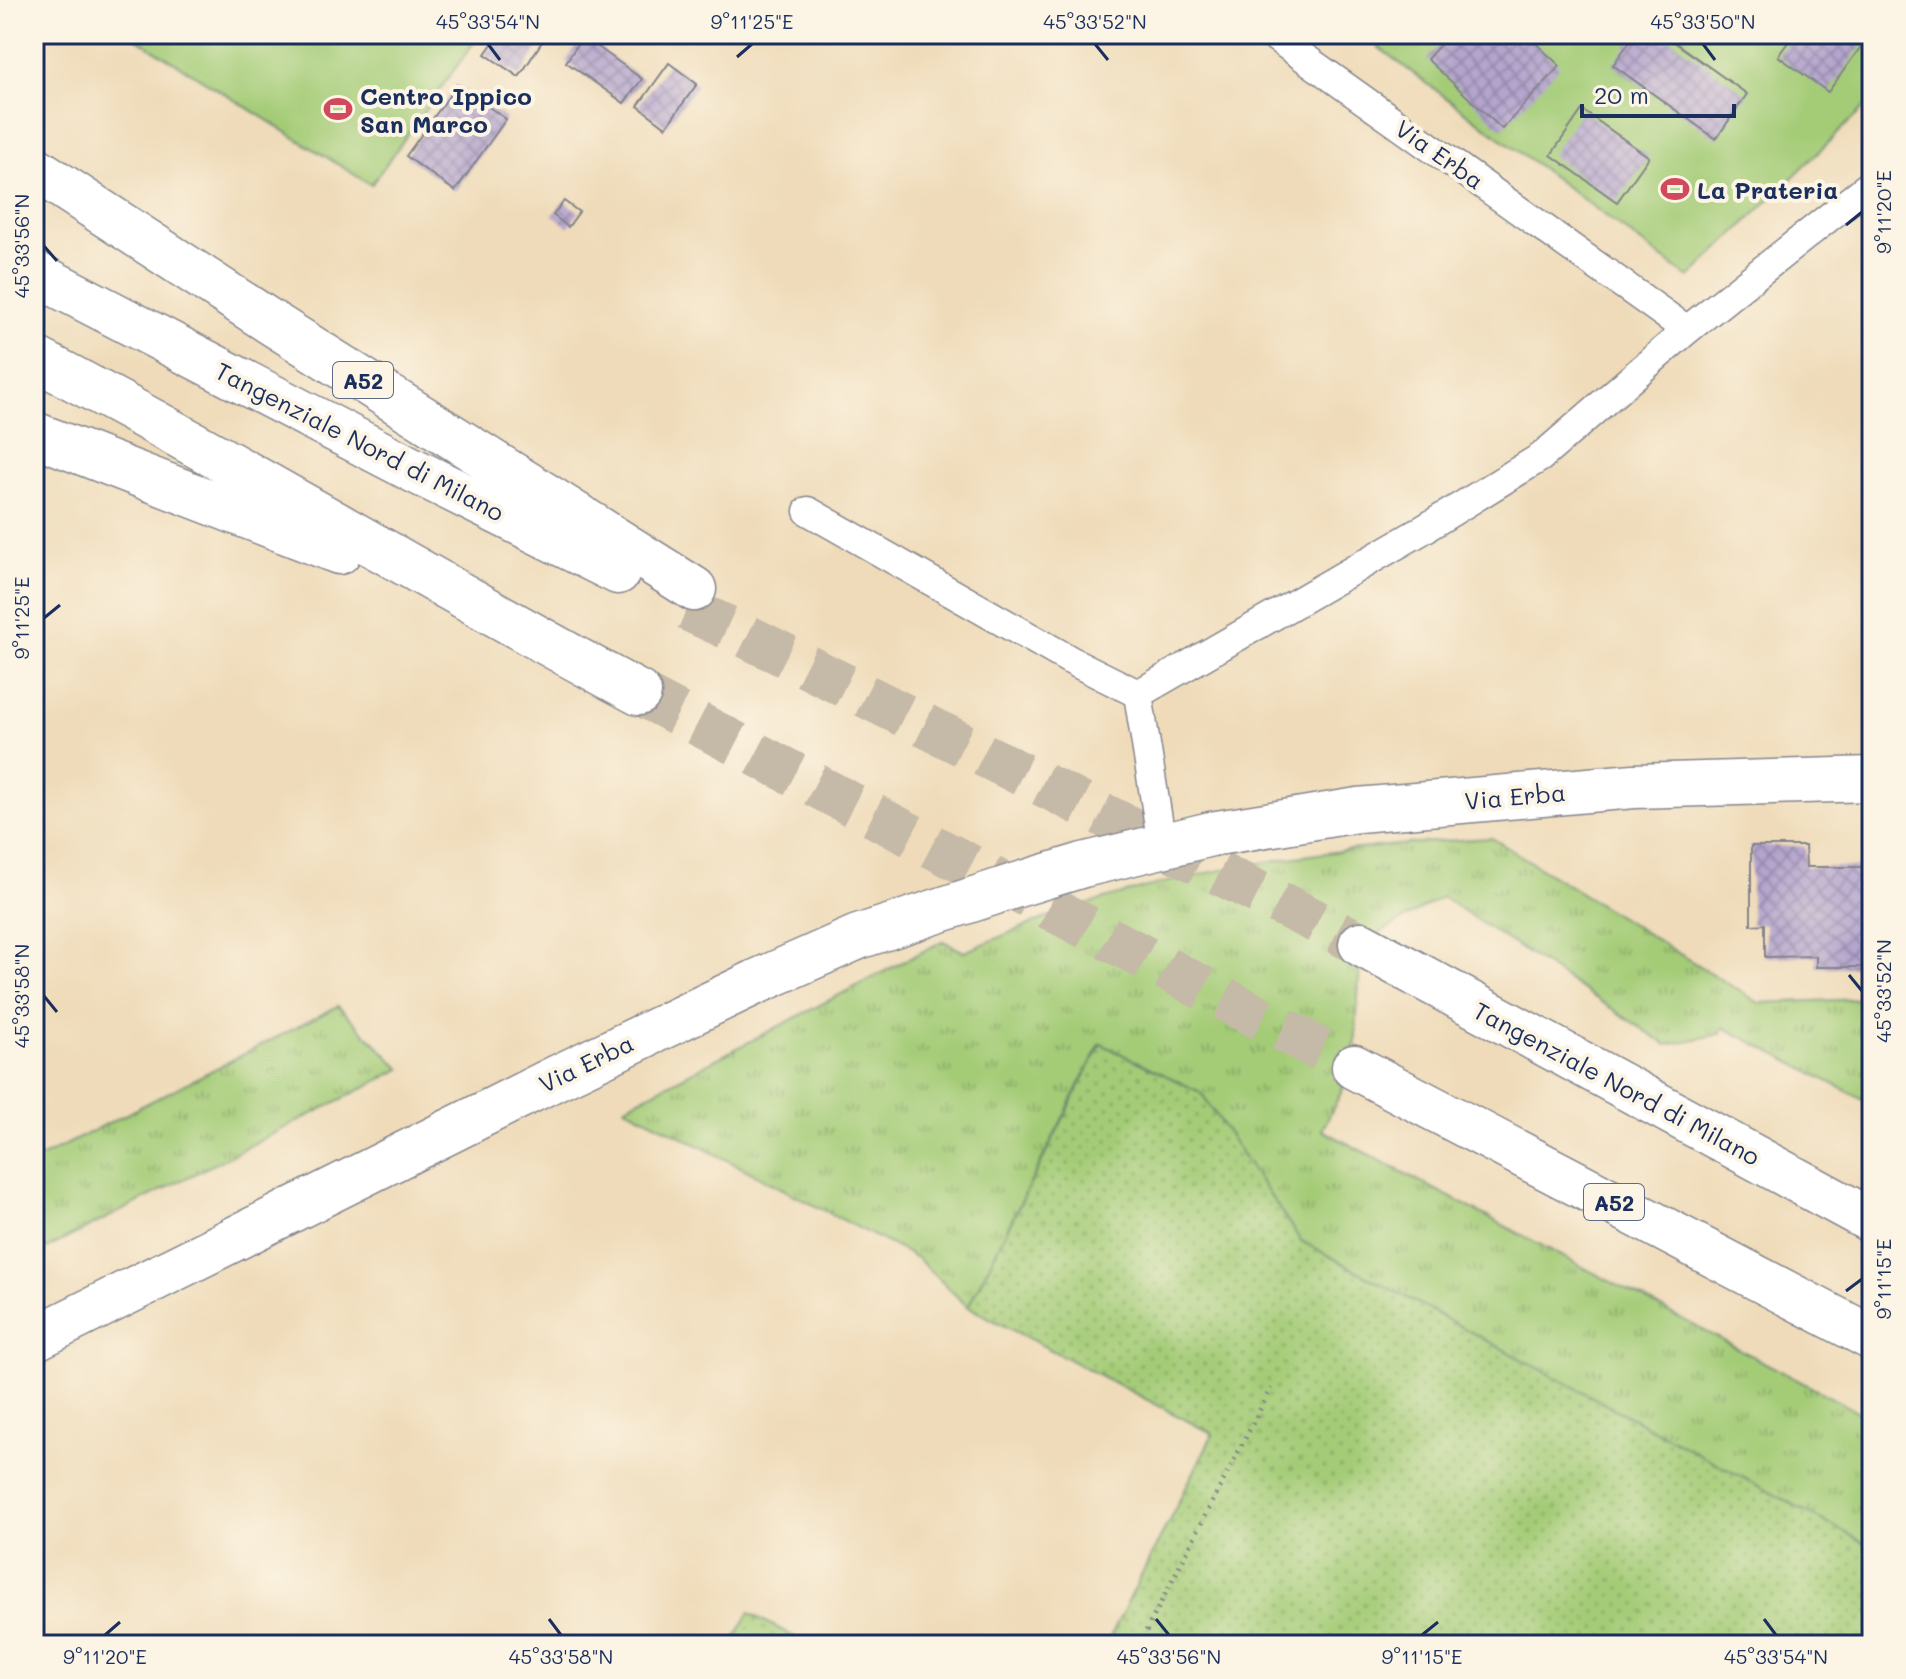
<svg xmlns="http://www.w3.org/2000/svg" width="1906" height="1679" font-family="Mali,sans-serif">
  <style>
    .grass { fill: url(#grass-tufts); stroke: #607e6a; stroke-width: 2 }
    .park { fill: url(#park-dots); stroke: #607e6a; stroke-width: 2 }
    .pitch { fill: #a4cc77; stroke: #607e6a; stroke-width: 2 }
    .building { fill: url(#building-cross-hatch) }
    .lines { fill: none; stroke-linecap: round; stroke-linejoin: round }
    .motorway-tunnel { stroke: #c5b9a7; stroke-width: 44; stroke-dasharray: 44 22; stroke-linecap: butt }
    .service-casing { stroke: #85858c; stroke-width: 31 }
    .secondary-casing { stroke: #85858c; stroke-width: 47 }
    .motorway-casing { stroke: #85858c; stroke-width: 47 }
    .path { stroke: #85858c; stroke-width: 5; stroke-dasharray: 2 6; stroke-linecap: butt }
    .service { stroke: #fff; stroke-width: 28 }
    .secondary { stroke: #fff; stroke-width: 44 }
    .motorway { stroke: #fff; stroke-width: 44 }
    .ticks { fill: none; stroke: #1b2f5e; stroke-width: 3 }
    .labels { text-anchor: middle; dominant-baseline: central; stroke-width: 8; stroke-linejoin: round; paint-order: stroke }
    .shield { fill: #fcf5e5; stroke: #5e6a86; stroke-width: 2 }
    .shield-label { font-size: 22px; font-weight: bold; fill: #1b2f5e }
    .poi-label { font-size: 24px; font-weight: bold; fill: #1b2f5e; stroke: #fcf5e5; text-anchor: start }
    .street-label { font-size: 24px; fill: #1b2f5e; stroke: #fcf5e5 }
    .neatline { fill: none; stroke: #1b2f5e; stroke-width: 3 }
    .ticks-label { font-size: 20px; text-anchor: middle; fill: #1b2f5e }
  </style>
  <defs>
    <pattern id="grass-tufts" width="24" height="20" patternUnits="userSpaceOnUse" patternTransform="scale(2)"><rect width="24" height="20" fill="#a4cc77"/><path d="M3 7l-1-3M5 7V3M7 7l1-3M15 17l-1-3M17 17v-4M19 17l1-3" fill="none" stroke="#85a665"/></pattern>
    <pattern id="park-dots" width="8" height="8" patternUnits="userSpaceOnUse" patternTransform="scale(2)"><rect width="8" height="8" fill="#a4cc77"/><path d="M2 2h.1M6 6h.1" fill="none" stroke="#85a665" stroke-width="1.8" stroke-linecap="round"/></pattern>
    <pattern id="building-cross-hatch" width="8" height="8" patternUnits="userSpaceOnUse" patternTransform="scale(2)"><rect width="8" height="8" fill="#b5a5ce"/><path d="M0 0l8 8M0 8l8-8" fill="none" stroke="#9287aa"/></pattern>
  </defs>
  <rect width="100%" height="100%" fill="#fcf5e5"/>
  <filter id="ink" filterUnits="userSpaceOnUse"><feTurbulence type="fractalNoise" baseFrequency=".0125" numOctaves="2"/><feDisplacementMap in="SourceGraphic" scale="16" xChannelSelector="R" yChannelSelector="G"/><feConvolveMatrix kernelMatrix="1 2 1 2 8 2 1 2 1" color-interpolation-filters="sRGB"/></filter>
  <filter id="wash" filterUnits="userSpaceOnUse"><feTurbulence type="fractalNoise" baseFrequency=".006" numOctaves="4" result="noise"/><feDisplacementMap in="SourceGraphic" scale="32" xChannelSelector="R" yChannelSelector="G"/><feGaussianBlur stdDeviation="1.8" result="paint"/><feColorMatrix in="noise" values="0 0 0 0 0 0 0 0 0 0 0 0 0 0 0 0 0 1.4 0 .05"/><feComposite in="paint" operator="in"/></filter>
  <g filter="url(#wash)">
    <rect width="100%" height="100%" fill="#efdbb9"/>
    <g class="grass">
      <path d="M 1492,838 L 1759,1003 L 1863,999 L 1872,1008 L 1872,1104 L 1723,1027 L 1721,1034 L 1667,1045 L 1442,897 L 1361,944 L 1354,1067 L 1322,1130 L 1872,1419 L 1872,1547 L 1301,1241 L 1200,1092 L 1100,1044 L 968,1307 L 917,1258 L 624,1107 L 943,941 L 964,952 C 994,940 1024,926 1055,915 C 1195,866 1344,846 1492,838 Z"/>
      <path d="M 338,1006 L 401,1069 L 34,1255 L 34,1161 Z"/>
    </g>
    <g class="park">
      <path d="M 1101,1044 L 1200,1092 L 1301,1241 L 1872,1547 L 1872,1645 L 1106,1645 L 1213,1434 L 968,1307 Z"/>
      <path d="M 749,1613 L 810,1645 L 731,1645 Z"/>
    </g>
    <g class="pitch">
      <path d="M 129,34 L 480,34 L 371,185 Z"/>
      <path d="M 1390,34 L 1872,34 L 1872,100 L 1689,278 L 1378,47 Z"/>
    </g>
    <g id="blocks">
      <g class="building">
        <path d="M 499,34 L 547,34 L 519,77 L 485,54 Z"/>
        <path d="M 1450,34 L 1526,34 L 1560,66 L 1502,129 L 1427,59 Z"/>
        <path d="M 1635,34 L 1663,34 L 1747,94 L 1716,139 L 1613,65 Z"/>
        <path d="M 1794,34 L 1870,34 L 1828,92 L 1778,56 Z"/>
        <path d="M 583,36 L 642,79 L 624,103 L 566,62 Z"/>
        <path d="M 669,63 L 697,84 L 666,127 L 638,106 Z"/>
        <path d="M 457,85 L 506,119 L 455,191 L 406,156 Z"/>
        <path d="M 1582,110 L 1649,157 L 1617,202 L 1551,155 Z"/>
        <path d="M 564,201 L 579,212 L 568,227 L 553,215 Z"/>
        <path d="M 1751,846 L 1805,846 L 1806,867 L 1872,867 L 1872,967 L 1816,967 L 1816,956 L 1765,957 L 1765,924 L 1751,925 Z"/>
      </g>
    </g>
  </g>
  <g filter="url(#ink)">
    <use href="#blocks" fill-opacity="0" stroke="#85858c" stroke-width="2"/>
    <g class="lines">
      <g class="motorway-tunnel">
        <path d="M 687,609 L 744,635 L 1361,944"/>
        <path d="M 639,693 L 1354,1067"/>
      </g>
      <defs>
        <g id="service">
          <path d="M 1271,34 L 1687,330"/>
          <path d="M 808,511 L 1070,660 L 1138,694"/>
          <path d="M 1162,845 L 1138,694 L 1419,532 L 1541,457 L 1687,330 L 1872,183"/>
        </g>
        <path id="secondary" d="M 34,1339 L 556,1078 L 756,982 L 858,937 L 1014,886 L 1083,865 L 1211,834 L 1358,810 L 1634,786 L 1872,779"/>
        <g id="motorway">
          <path d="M 34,168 L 272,323 L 694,589"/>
          <path d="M 34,273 L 415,471 L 618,572"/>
          <path d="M 34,358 C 239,464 436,585 639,693"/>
          <path d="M 34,434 L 339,552"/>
          <path d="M 1361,944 L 1872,1221"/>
          <path d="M 1354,1067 L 1872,1338"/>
        </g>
      </defs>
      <use href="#service" class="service-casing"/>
      <use href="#secondary" class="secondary-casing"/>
      <use href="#motorway" class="motorway-casing"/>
      <path class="path" d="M 1139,1645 L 1271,1388"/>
      <use href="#service" class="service"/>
      <use href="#secondary" class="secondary"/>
      <use href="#motorway" class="motorway"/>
    </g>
  </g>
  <path class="ticks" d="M 488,44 L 500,60M 1095,44 L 1108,60M 1703,44 L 1715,60M 737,57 L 752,44M 1846,225 L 1862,212M 44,246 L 57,261M 44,618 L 60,605M 1849,975 L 1862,991M 44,996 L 57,1012M 1846,1291 L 1862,1279M 549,1619 L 561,1635M 1156,1619 L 1169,1635M 1764,1619 L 1776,1635M 105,1635 L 120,1622M 1422,1635 L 1438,1622"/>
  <defs>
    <symbol id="stadium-bare" viewBox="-9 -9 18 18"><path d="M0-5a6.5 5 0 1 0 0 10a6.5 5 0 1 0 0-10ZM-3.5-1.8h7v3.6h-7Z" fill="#d1495b" stroke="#fcf5e5" stroke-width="2.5" paint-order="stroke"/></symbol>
  </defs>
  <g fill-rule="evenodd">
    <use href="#stadium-bare" x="318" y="89" width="40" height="40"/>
    <use href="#stadium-bare" x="1655" y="169" width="40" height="40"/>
  </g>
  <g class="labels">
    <g class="shield">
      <rect x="333" y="362" width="60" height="36" rx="6"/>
      <rect x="1584" y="1184" width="60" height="36" rx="6"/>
    </g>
    <g class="shield-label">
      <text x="363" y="380">A52</text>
      <text x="1614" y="1202">A52</text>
    </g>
    <g class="poi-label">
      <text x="360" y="95">Centro Ippico<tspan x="360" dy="28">San Marco</tspan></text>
      <text x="1697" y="189">La Prateria</text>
    </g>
    <g class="street-label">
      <text transform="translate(1440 154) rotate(35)">Via Erba</text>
      <text transform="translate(360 441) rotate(27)">Tangenziale Nord di Milano</text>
      <text transform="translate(1515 796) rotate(-5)">Via Erba</text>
      <text transform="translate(586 1063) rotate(-26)">Via Erba</text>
      <text transform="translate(1617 1083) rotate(28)">Tangenziale Nord di Milano</text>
    </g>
  </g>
  <rect width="1906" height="1679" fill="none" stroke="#fcf5e5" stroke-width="88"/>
  <path d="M1582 104v12h152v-12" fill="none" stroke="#1b2f5e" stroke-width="4"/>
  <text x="1594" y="104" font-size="24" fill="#1b2f5e" stroke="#fcf5e5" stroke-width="6" paint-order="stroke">20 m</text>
  <rect x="44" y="44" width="1818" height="1591" class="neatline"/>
  <g class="ticks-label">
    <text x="488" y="29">45°33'54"N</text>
    <text x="752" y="29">9°11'25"E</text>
    <text x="1095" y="29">45°33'52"N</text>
    <text x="1703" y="29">45°33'50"N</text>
    <text transform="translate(1884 212) rotate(-90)" y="7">9°11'20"E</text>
    <text transform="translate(22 246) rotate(-90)" y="7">45°33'56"N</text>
    <text transform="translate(22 618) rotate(-90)" y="7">9°11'25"E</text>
    <text transform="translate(1884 991) rotate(-90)" y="7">45°33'52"N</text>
    <text transform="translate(22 996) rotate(-90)" y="7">45°33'58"N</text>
    <text transform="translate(1884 1279) rotate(-90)" y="7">9°11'15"E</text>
    <text x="105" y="1664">9°11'20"E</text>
    <text x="561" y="1664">45°33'58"N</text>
    <text x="1169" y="1664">45°33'56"N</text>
    <text x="1422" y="1664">9°11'15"E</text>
    <text x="1776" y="1664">45°33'54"N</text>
  </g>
</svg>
